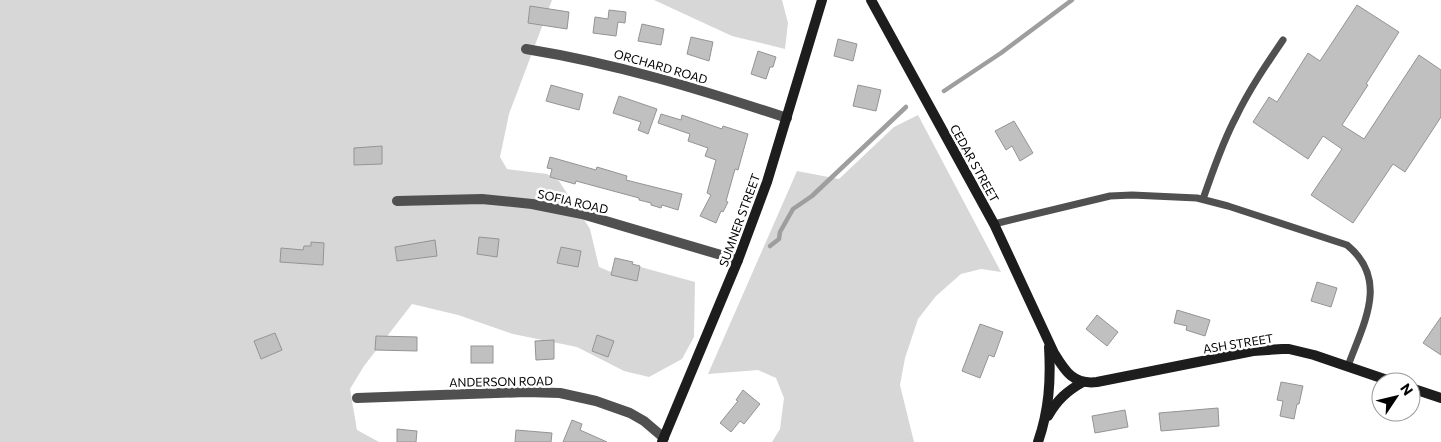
<svg xmlns="http://www.w3.org/2000/svg" width="1441" height="442" font-family="Commissioner,sans-serif">
  <style>
    .green { fill: #d7d7d7 }
    .lines { fill: none; stroke-linecap: round; stroke-linejoin: round }
    .stream { stroke: #9e9e9e; stroke-width: 4.5 }
    .building { fill: #c0c0c0; stroke: #949494 }
    .lane { stroke: #505050; stroke-width: 7 }
    .street { stroke: #505050; stroke-width: 10 }
    .secondary { stroke: #1d1d1d; stroke-width: 10 }
    .labels { text-anchor: middle; dominant-baseline: central; stroke-width: 5; stroke-linejoin: round; paint-order: stroke }
    .street-label { font-size: 12px; fill: #000; stroke: #fff }
  </style>
  <rect width="100%" height="100%" fill="#fff"/>
  <g class="green">
    <path d="M 0,0 L 552,0 L 509,114 L 500,157 L 507,169 L 547,174 L 559,181 L 590,229 L 599,267 L 611,272 L 637,266 L 695,282 L 694,337 L 682,359 L 649,377 L 624,371 L 577,347 L 513,334 L 458,315 L 412,304 L 364,366 L 350,389 L 357,430 L 379,442 L 0,442 Z"/>
    <path d="M 654,0 L 782,0 L 788,23 L 785,49 L 732,36 Z"/>
    <path d="M 918,115 L 1001,272 L 981,269 L 961,274 L 936,296 L 918,319 L 905,358 L 900,385 L 914,442 L 772,442 L 780,429 L 784,398 L 776,378 L 758,370 L 708,374 L 797,171 L 839,179 L 894,127 Z"/>
  </g>
  <g class="lines">
    <g class="stream">
      <path d="M 944,91 L 1001,53 L 1072,0"/>
      <path d="M 770,246 L 779,239 L 780,232 L 793,209 L 812,196 L 906,107"/>
    </g>
  </g>
  <g class="building">
    <path d="M 1357,5 L 1399,32 L 1366,84 L 1368,85 L 1342,125 L 1364,139 L 1419,55 L 1441,70 L 1441,117 L 1405,172 L 1393,164 L 1353,223 L 1311,195 L 1342,149 L 1323,136 L 1308,159 L 1253,122 L 1269,97 L 1277,102 L 1308,53 L 1320,61 Z"/>
    <path d="M 530,6 L 569,12 L 567,29 L 528,23 Z"/>
    <path d="M 609,10 L 626,12 L 625,23 L 618,22 L 616,36 L 593,33 L 595,17 L 608,19 Z"/>
    <path d="M 642,24 L 664,29 L 661,45 L 638,41 Z"/>
    <path d="M 691,37 L 713,42 L 709,61 L 687,54 Z"/>
    <path d="M 838,39 L 857,44 L 853,61 L 834,56 Z"/>
    <path d="M 758,51 L 776,57 L 773,67 L 770,67 L 766,79 L 751,74 Z"/>
    <path d="M 551,85 L 583,94 L 579,110 L 546,101 Z"/>
    <path d="M 858,85 L 881,90 L 876,111 L 853,106 Z"/>
    <path d="M 619,96 L 657,109 L 648,134 L 638,130 L 641,122 L 613,113 Z"/>
    <path d="M 661,114 L 681,120 L 682,115 L 722,129 L 723,126 L 748,134 L 738,170 L 735,169 L 726,201 L 728,202 L 723,212 L 721,211 L 716,223 L 700,216 L 711,195 L 707,193 L 716,160 L 705,156 L 708,148 L 688,141 L 690,134 L 658,123 Z"/>
    <path d="M 1014,121 L 1033,153 L 1020,161 L 1012,146 L 1006,150 L 995,131 Z"/>
    <path d="M 382,146 L 382,164 L 354,165 L 354,148 Z"/>
    <path d="M 550,157 L 596,170 L 597,167 L 627,176 L 626,180 L 682,194 L 678,210 L 662,205 L 661,208 L 651,205 L 651,203 L 639,200 L 639,198 L 576,181 L 575,184 L 550,177 L 552,169 L 547,168 Z"/>
    <path d="M 479,237 L 499,239 L 497,257 L 477,254 Z"/>
    <path d="M 435,240 L 437,256 L 397,261 L 395,247 Z"/>
    <path d="M 311,242 L 324,243 L 323,265 L 280,262 L 281,248 L 303,250 L 304,246 L 311,246 Z"/>
    <path d="M 561,247 L 581,251 L 578,267 L 557,263 Z"/>
    <path d="M 615,258 L 633,262 L 632,264 L 640,266 L 637,281 L 611,275 Z"/>
    <path d="M 1317,282 L 1337,288 L 1331,307 L 1311,301 Z"/>
    <path d="M 1177,310 L 1210,320 L 1205,336 L 1186,330 L 1187,326 L 1174,323 Z"/>
    <path d="M 1097,315 L 1118,332 L 1107,346 L 1086,329 Z"/>
    <path d="M 1441,317 L 1441,355 L 1423,343 Z"/>
    <path d="M 980,324 L 1003,332 L 994,357 L 989,355 L 980,378 L 962,371 Z"/>
    <path d="M 275,333 L 282,350 L 261,359 L 254,341 Z"/>
    <path d="M 597,335 L 614,341 L 608,357 L 592,351 Z"/>
    <path d="M 376,336 L 417,337 L 417,351 L 375,350 Z"/>
    <path d="M 554,340 L 554,359 L 536,360 L 535,341 Z"/>
    <rect x="471" y="346" width="22" height="17"/>
    <path d="M 1281,382 L 1303,386 L 1299,404 L 1297,404 L 1294,419 L 1280,416 L 1283,401 L 1277,400 Z"/>
    <path d="M 743,390 L 760,404 L 744,424 L 740,421 L 731,432 L 720,423 L 738,401 L 736,400 Z"/>
    <path d="M 1218,408 L 1219,426 L 1161,431 L 1159,413 Z"/>
    <path d="M 1125,410 L 1128,427 L 1095,433 L 1092,416 Z"/>
    <path d="M 572,420 L 582,424 L 580,430 L 607,442 L 563,442 Z"/>
    <path d="M 397,429 L 417,431 L 416,442 L 397,442 Z"/>
    <path d="M 516,430 L 552,433 L 551,442 L 515,442 Z"/>
  </g>
  <g class="lines">
    <g class="lane">
      <path d="M 1203,199 C 1213,171 1222,143 1236,117 C 1249,90 1266,65 1283,40"/>
      <path d="M 994,224 L 1110,196 L 1132,195 L 1197,198 L 1228,206 L 1347,245 C 1390,280 1363,324 1348,366"/>
    </g>
    <g class="street">
      <path d="M 526,49 C 618,64 699,89 787,118"/>
      <path d="M 397,201 L 482,199 L 532,204 L 582,214 L 738,260"/>
      <path d="M 357,398 L 526,392 L 560,393 L 596,401 L 630,413 L 644,421 L 664,438"/>
    </g>
    <g class="secondary">
      <path d="M 871,0 L 994,224 L 1054,353 C 1065,371 1073,385 1097,382 L 1253,351 L 1282,349 L 1289,349 L 1314,355 L 1393,382"/>
      <path d="M 1411,388 L 1441,398"/>
      <path d="M 1048,416 C 1057,400 1067,391 1083,382"/>
      <path d="M 662,442 L 738,260 L 767,182 L 822,0"/>
      <path d="M 1038,442 C 1049,410 1051,381 1049,347"/>
    </g>
  </g>
  <g class="labels">
    <g class="street-label">
      <text transform="translate(661 66) rotate(16)">ORCHARD ROAD</text>
      <text transform="translate(975 163) rotate(61)">CEDAR STREET</text>
      <text transform="translate(573 201) rotate(13)">SOFIA ROAD</text>
      <text transform="translate(739 220) rotate(-70)">SUMNER STREET</text>
      <text transform="translate(1238 343) rotate(-9)">ASH STREET</text>
      <text transform="translate(501 381) rotate(-1)">ANDERSON ROAD</text>
    </g>
  </g>
  <g transform="translate(1396 397) rotate(55)"><circle r="24" fill="#ffffff" stroke="#999999"/>
  <path d="M0-4L9 19L0 12L-9 19Z" fill="#000000"/>
  <text y="-8" font-size="14" font-weight="bold" text-anchor="middle" fill="#000000">N</text>
  </g>
</svg>
